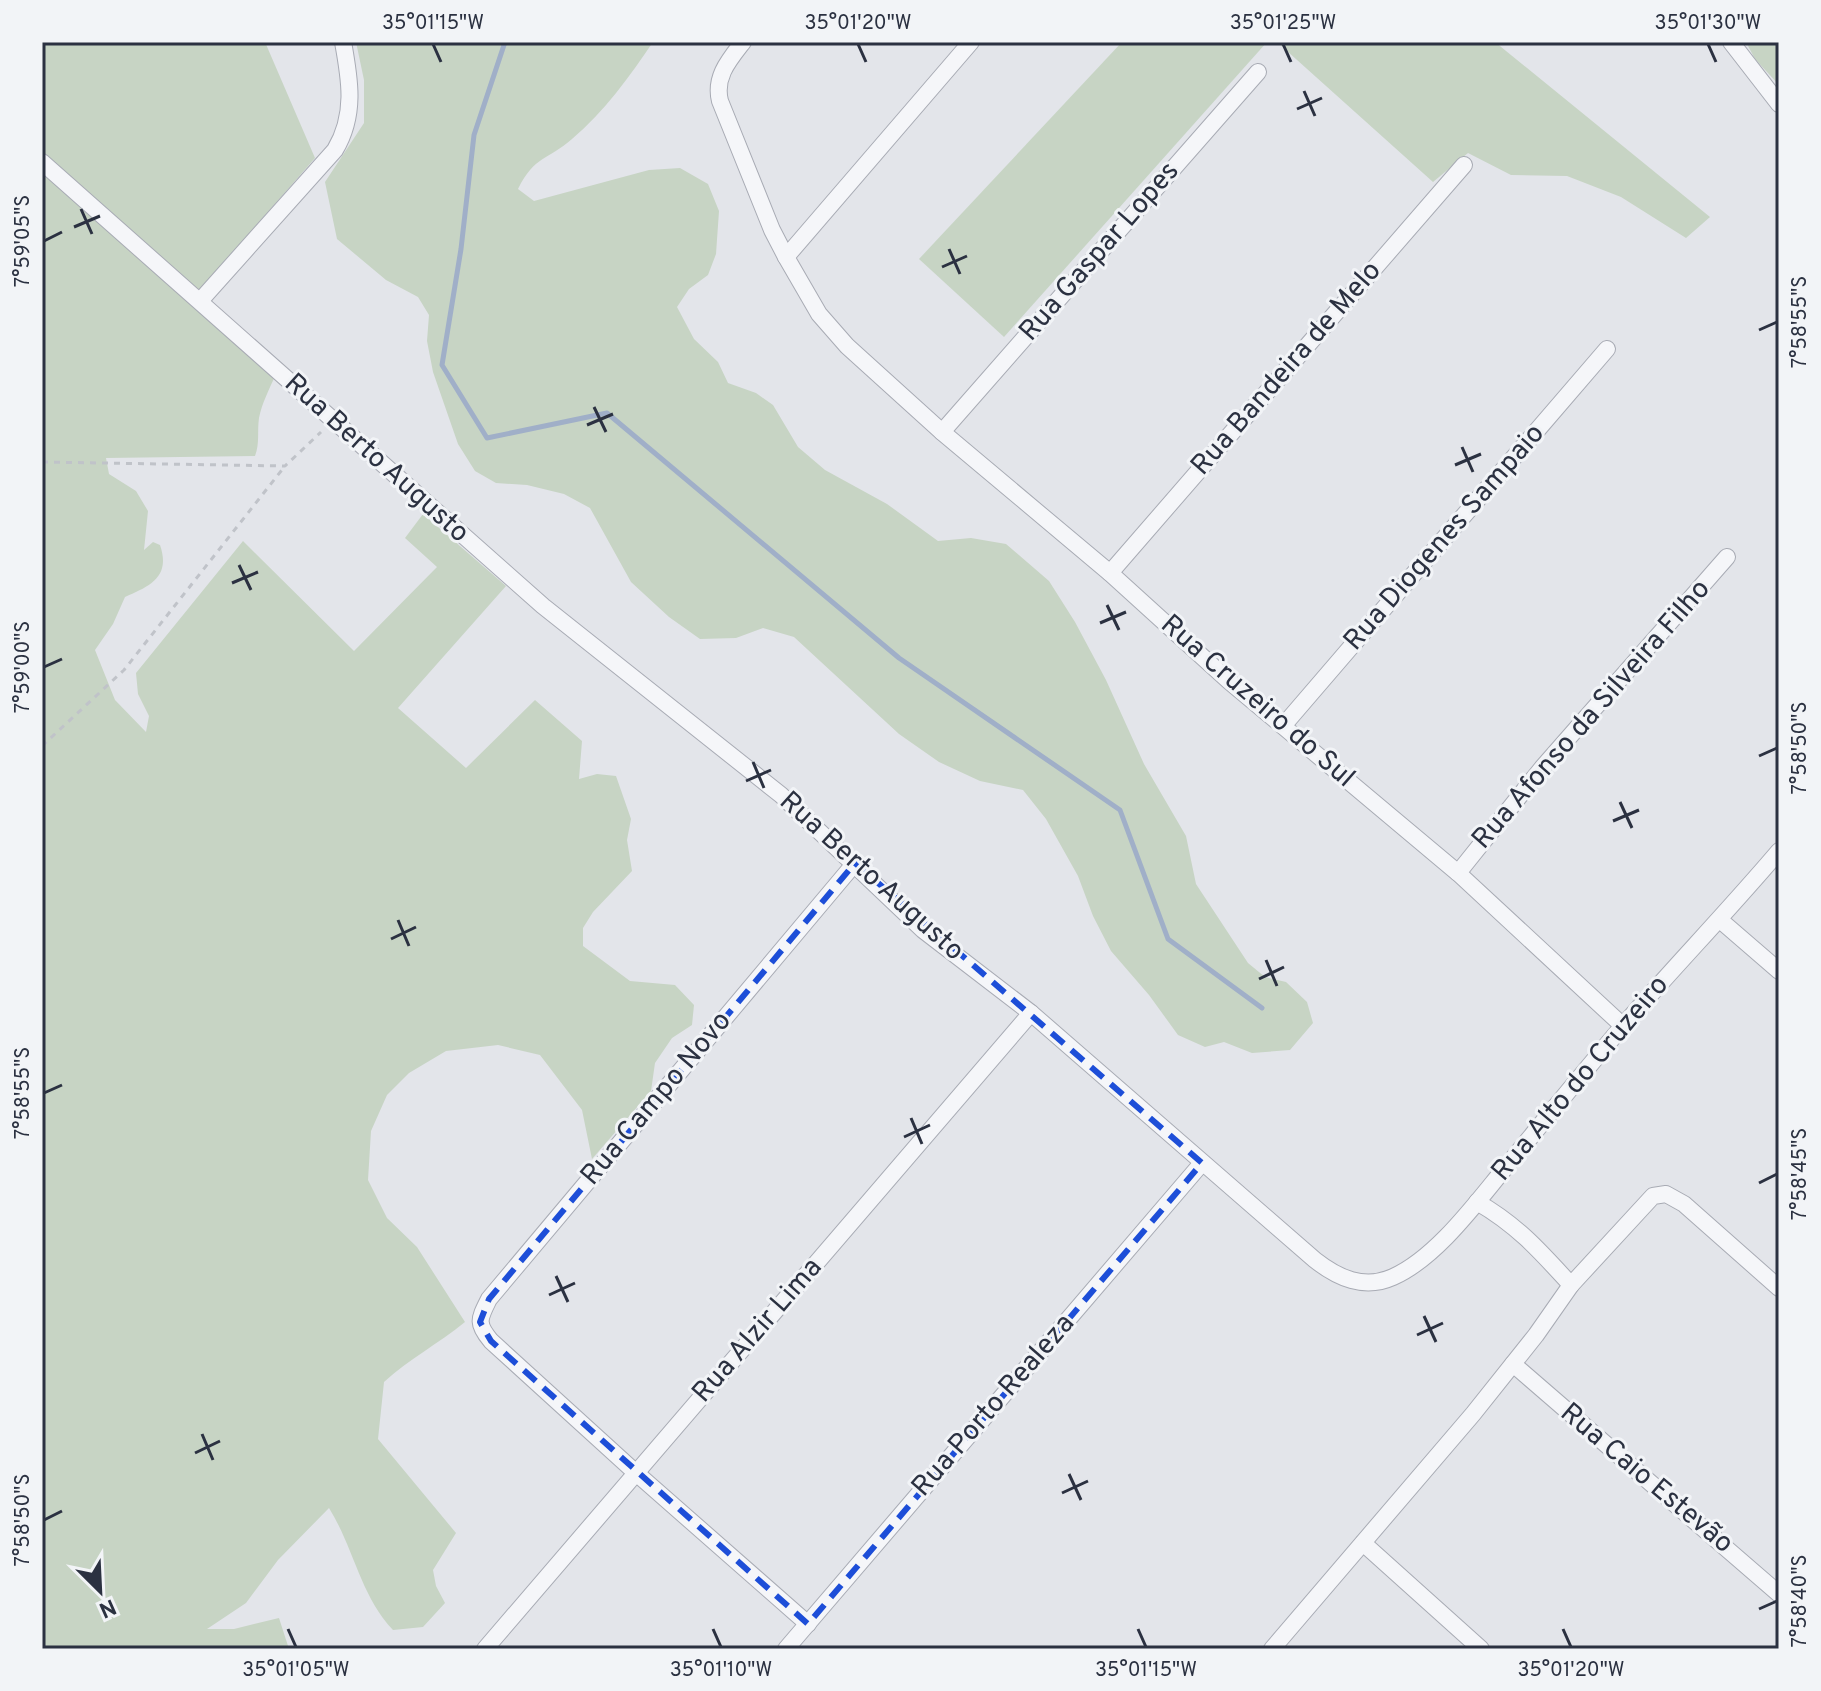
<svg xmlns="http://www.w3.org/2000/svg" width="1821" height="1691" font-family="Overpass,sans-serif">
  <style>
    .green { fill: #c7d4c4 }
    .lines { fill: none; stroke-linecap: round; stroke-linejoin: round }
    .stream { stroke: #a0afc8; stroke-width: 5 }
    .street-casing { stroke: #a8abb4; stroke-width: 18 }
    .path { stroke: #c0c3c9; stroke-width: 3; stroke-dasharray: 6 6; stroke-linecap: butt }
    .street { stroke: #f5f6f9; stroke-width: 16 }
    .marked { fill: none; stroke: #1d4ed8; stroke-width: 6; stroke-dasharray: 16 10; stroke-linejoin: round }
    .ticks { fill: none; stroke: #2b3141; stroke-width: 3 }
    .labels { text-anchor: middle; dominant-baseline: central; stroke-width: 6; stroke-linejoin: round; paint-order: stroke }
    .street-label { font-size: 28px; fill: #2b3141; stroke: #f2f4f7 }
    .neatline { fill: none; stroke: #2b3141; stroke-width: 3 }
    .ticks-label { font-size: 20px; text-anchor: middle; fill: #2b3141 }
  </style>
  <rect width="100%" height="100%" fill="#e3e5ea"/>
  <g class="green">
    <path d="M 42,42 L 265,42 L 315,158 L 200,290 L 275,376 C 269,390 262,403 259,418 C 257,432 260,443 255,456 L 106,458 L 109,474 L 136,491 L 148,511 L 144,550 L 153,542 L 160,545 C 171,577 150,586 125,597 L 113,624 L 95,650 L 115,700 L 146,732 L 149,716 L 138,694 L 136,673 L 243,541 L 354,651 L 437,567 L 405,538 L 423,514 L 506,586 L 398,708 L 466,768 L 535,700 L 582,741 L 579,779 L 597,774 L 616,776 L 631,819 L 627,840 L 632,871 L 593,912 L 583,928 L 583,946 L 630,981 L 675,985 L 694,1005 L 692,1025 L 672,1038 L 655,1063 L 651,1091 L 592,1159 L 582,1110 L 540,1055 L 498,1045 L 446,1051 L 409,1073 L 387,1095 L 371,1131 L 368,1180 L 387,1218 L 417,1247 L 465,1322 C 438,1344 409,1359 384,1382 L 378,1439 L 456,1533 L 433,1570 L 436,1586 L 445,1603 L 423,1627 L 393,1630 C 360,1595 354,1548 329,1508 L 278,1560 L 246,1603 L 207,1629 L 234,1629 L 279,1618 L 289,1649 L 42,1649 Z"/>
    <path d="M 356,42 L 653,42 C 630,76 604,112 572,139 C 547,161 535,155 518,189 L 534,201 L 649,170 L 680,168 L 708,184 L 719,211 L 716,254 L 708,275 L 689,289 L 677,307 L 694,339 L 718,362 L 728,383 L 756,393 L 773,405 L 798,447 L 825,470 L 887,504 L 938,541 L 971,538 L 1006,544 L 1049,581 L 1075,622 L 1106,680 L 1144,764 L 1186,836 L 1196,884 L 1248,963 L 1265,977 L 1286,982 L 1307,1002 L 1313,1023 L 1290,1050 L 1252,1053 L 1224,1042 L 1205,1047 L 1178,1035 L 1149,995 L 1111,951 L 1093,916 L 1078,876 L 1046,819 L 1023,790 L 980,781 L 939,762 L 899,734 L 794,637 L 763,628 L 736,638 L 700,639 L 669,617 L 631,582 L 590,508 L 564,494 L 527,485 L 496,483 L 475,471 L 458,444 L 433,372 L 427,341 L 429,315 L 418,297 L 386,280 L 337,239 L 325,182 L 364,123 L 364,80 Z"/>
    <path d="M 1122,42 L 1267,42 L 1004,337 L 919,259 Z"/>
    <path d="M 1277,42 L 1495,42 L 1710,217 L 1686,238 L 1621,197 L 1567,176 L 1511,175 L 1468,153 L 1433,182 Z"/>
    <path d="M 1746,42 L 1779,42 L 1779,85 L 1755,59 Z"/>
  </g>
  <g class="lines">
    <path class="stream" d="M 505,42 L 474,135 L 461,249 L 442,365 L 487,438 L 607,413 L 899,658 L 1120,810 L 1168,939 L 1262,1008"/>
    <defs>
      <g id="street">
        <path d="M 743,42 C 729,60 714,77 720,101 L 772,230 L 786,257 L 819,314 L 847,346 L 942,432 L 1110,573 L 1229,681 L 1458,873 L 1623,1026"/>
        <path d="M 1731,42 L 1779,104"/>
        <path d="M 42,162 L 543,606 L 781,795 L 923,930 L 1031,1013 L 1315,1260 C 1338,1278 1364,1290 1393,1277 C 1436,1258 1476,1203 1505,1168 C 1544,1121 1582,1074 1621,1028 C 1673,968 1728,911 1779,851"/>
        <path d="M 786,257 L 971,42"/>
        <path d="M 200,301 L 335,150 C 356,115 350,80 343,42"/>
        <path d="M 942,432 L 1258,72"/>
        <path d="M 1110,573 L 1464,165"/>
        <path d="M 1283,726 L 1607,349"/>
        <path d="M 1458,873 L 1542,768 L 1727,557"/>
        <path d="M 1720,920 L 1779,971"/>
        <path d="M 1571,1285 L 1653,1196 L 1666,1194 L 1684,1204 L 1779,1288"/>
        <path d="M 1513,1364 L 1779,1594"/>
        <path d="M 1363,1543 L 1481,1649"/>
        <path d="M 808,1624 L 635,1472 L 491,1341 C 476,1323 479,1319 489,1299 L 855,863"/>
        <path d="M 485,1649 L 1031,1013"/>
        <path d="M 786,1649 L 1202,1163"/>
        <path d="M 1272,1649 L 1473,1414 L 1536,1335 L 1571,1285 C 1540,1251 1517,1225 1477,1202"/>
      </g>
    </defs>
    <use href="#street" class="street-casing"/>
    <g class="path">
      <path d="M 42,462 L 285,466 L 321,432"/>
      <path d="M 42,746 L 124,670 L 285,466"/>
    </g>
    <use href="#street" class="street"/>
  </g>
  <path class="marked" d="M 855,863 L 1202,1163 L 808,1624 L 491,1341 L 480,1322 L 489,1299 Z"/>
  <path class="ticks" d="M 433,44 L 441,62M 858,44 L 866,62M 1283,44 L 1291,62M 1708,44 L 1716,62M 1304,91 L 1315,116M 1297,109 L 1322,98M 81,209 L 92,234M 74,227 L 100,216M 44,241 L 62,232M 949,249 L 960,274M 942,267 L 967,256M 1759,330 L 1777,322M 594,407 L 606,432M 587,425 L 613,414M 1462,447 L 1473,472M 1455,465 L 1481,454M 239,565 L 251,590M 232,583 L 258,572M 1107,605 L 1119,630M 1100,623 L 1126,612M 44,667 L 62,659M 1759,756 L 1777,748M 753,762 L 764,788M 746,781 L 771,770M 1620,802 L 1632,828M 1613,821 L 1639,810M 398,920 L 409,946M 391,939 L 416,927M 1266,960 L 1277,986M 1259,979 L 1284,967M 44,1093 L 62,1085M 911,1118 L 922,1144M 904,1137 L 930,1125M 1759,1183 L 1777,1174M 556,1276 L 568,1302M 549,1295 L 575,1283M 1424,1316 L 1436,1342M 1417,1335 L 1443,1323M 202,1434 L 213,1460M 195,1453 L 220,1441M 1069,1474 L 1081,1500M 1062,1493 L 1088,1481M 44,1520 L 62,1511M 1759,1609 L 1777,1601M 288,1629 L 296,1647M 713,1629 L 721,1647M 1138,1629 L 1146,1647M 1563,1629 L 1571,1647"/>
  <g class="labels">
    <g class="street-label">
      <text transform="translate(1100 252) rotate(-49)">Rua Gaspar Lopes</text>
      <text transform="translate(1287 369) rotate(-49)">Rua Bandeira de Melo</text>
      <text transform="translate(376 459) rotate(42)">Rua Berto Augusto</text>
      <text transform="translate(1445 538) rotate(-49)">Rua Diogenes Sampaio</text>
      <text transform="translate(1257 702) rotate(41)">Rua Cruzeiro do Sul</text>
      <text transform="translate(1592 715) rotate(-49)">Rua Afonso da Silveira Filho</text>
      <text transform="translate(871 877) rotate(42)">Rua Berto Augusto</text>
      <text transform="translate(1581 1079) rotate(-50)">Rua Alto do Cruzeiro</text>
      <text transform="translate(657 1099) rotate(-50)">Rua Campo Novo</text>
      <text transform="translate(758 1331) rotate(-49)">Rua Alzir Lima</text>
      <text transform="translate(994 1406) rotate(-49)">Rua Porto Realeza</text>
      <text transform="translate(1646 1479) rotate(40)">Rua Caio Estevão</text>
    </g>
  </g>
  <rect width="1821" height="1691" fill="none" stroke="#f2f4f7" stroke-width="88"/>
  <g transform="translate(100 1591) rotate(156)" stroke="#f2f4f7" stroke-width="6" paint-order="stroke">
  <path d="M0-6L14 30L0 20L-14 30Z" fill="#2b3141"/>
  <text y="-12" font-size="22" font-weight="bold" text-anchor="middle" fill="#2b3141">N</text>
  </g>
  <rect x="44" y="44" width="1733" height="1603" class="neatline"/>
  <g class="ticks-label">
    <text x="433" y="29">35°01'15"W</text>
    <text x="858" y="29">35°01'20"W</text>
    <text x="1283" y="29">35°01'25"W</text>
    <text x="1708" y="29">35°01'30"W</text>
    <text transform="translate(22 241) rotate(-90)" y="7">7°59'05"S</text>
    <text transform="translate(1799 322) rotate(-90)" y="7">7°58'55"S</text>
    <text transform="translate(22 667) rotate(-90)" y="7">7°59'00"S</text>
    <text transform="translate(1799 748) rotate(-90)" y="7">7°58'50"S</text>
    <text transform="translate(22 1093) rotate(-90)" y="7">7°58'55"S</text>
    <text transform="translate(1799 1174) rotate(-90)" y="7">7°58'45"S</text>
    <text transform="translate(22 1520) rotate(-90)" y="7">7°58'50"S</text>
    <text transform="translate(1799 1601) rotate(-90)" y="7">7°58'40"S</text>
    <text x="296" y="1676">35°01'05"W</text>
    <text x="721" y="1676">35°01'10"W</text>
    <text x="1146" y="1676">35°01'15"W</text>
    <text x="1571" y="1676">35°01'20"W</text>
  </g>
</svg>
